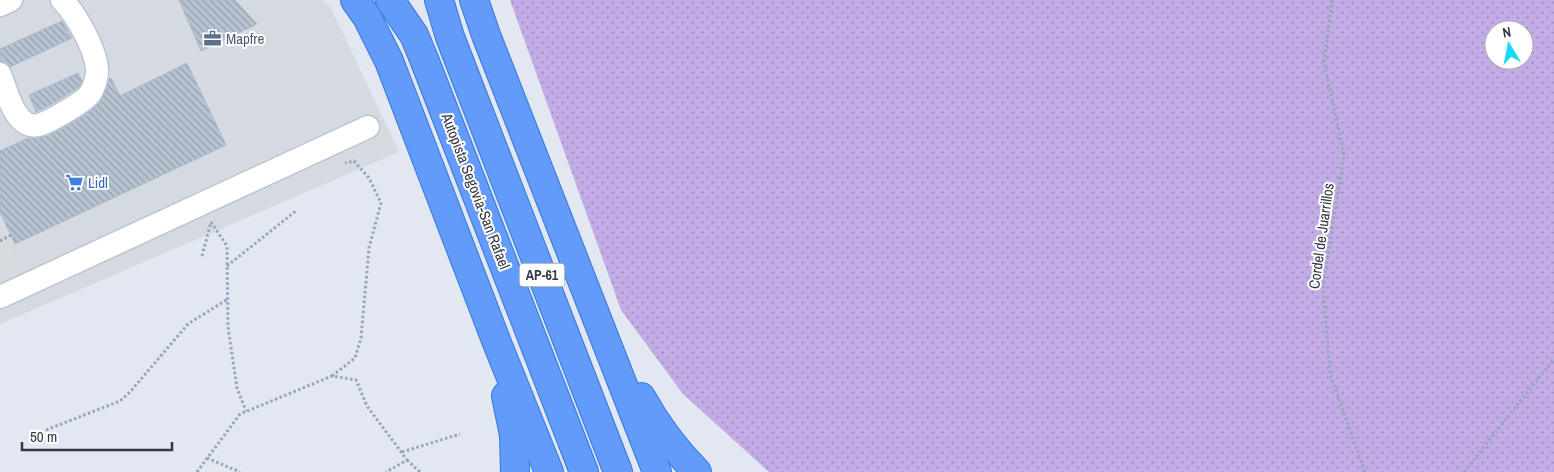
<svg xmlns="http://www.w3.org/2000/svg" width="1554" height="472" font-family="'Archivo Narrow',sans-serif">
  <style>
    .industrial { fill: #d5dae0 }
    .green { fill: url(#green-dots); fill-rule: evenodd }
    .parking { fill: #d8dbde }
    .building { fill: url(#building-back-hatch); stroke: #abbacd }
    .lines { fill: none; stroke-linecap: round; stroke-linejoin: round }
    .minor-casing { stroke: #bcc5d4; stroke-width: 25 }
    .highway-casing { stroke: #3377da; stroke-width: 30 }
    .path { stroke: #97a6bd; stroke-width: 3; stroke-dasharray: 2.5 2.5; stroke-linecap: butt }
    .minor { stroke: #fff; stroke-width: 22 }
    .highway { stroke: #639bfb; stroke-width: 28 }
    .labels { text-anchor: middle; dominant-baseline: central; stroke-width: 4; stroke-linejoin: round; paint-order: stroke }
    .shield { fill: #fff; stroke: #70747b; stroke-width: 1 }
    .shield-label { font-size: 14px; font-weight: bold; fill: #333942 }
    .service-label { font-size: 15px; fill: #4e5e75; stroke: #fff; text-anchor: start }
    .shop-label { font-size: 15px; fill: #366cbe; stroke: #fff; text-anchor: start }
    .street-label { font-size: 15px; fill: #333942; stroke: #fff }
  </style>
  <defs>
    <pattern id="green-dots" width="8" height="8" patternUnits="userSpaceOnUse" patternTransform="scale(1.25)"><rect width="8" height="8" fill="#c3abe5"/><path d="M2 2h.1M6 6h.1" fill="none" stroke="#9f8cbb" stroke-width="1.8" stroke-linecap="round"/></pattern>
    <pattern id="building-back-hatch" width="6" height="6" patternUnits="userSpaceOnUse" patternTransform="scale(1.25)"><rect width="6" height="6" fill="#b8c3d2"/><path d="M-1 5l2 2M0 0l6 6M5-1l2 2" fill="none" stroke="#969fac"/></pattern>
  </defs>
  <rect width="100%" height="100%" fill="#e2e7f1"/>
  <path class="industrial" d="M 0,0 L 323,0 L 331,8 L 399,152 L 0,324 Z"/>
  <path class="green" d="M 510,0 L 1554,0 L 1554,472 L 769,472 L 683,394 L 621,310 ZM 1494,30 L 1524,30 L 1524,60 L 1494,60 Z"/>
  <path class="parking" d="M 0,212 L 15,244 L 9,260 L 0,269 Z"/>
  <g class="building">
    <path d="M 179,0 L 235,0 L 257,24 L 201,51 Z"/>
    <path d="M 62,21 L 72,38 L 10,67 L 8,64 L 0,61 L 0,49 Z"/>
    <path d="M 187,63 L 226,145 L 15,244 L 0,212 L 0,151 L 28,138 L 38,138 L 48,136 L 85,115 L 101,101 L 109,79 L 111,78 L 120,96 Z"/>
    <path d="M 78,73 L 82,81 L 79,87 L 57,101 L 36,112 L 29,95 Z"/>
  </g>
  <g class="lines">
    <defs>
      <g id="minor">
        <path d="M 0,5 L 11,0"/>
        <path d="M 0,74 C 6,89 11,112 24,122 C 28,125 33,126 38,125 C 48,123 80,104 88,96 C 93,91 97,79 97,71 C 97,51 76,14 62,0"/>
        <path d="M 0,297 L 368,127"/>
      </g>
      <g id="highway">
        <path d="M 355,0 L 367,17 L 389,61 L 497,343 L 549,472"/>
        <path d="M 390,0 L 414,35 L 424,59 L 584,472"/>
        <path d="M 439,0 L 450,37 L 618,472"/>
        <path d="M 474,0 L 486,35 L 657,472"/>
        <path d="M 506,396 L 514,435 L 515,472"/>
        <path d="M 641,397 C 656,424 675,450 697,472"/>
      </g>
    </defs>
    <use href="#minor" class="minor-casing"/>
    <use href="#highway" class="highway-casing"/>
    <g class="path">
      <path d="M 1332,0 L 1324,63 L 1344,155 L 1323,287 L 1330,374 L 1365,472"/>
      <path d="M 211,222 L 227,246 L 228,327 L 237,388 L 246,411"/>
      <path d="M 0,241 L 11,235"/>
      <path d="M 202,256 L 211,222"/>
      <path d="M 227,266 L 297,210"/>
      <path d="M 332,376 L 355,358 L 361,338 L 369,248 L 381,203 L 369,178 L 354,161 L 345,163"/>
      <path d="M 46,430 L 120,401 L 130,392 L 188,324 L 228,299"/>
      <path d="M 402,452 L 460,434"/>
      <path d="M 207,458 L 240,472"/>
      <path d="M 407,460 L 420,472"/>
      <path d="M 197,472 L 240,414 L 332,376 L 356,380 L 367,406 L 407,460 L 386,472"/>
      <path d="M 1464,472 L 1554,359"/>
    </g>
    <use href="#minor" class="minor"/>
    <use href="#highway" class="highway"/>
  </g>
  <defs>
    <symbol id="office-bare" viewBox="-9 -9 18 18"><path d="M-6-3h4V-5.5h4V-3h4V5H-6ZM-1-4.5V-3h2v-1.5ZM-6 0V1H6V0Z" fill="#5c6f8a" stroke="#fff" stroke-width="2.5" paint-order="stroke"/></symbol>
    <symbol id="supermarket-bare" viewBox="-9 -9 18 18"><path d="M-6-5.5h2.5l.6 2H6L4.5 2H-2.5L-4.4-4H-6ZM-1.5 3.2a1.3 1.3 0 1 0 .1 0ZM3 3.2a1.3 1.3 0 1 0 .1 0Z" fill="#3f7fe0" stroke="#fff" stroke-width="2.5" paint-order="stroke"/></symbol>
  </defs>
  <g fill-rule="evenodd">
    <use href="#office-bare" x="200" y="26" width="25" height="25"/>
    <use href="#supermarket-bare" x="62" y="170" width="25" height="25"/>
  </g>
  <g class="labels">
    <rect class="shield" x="519.5" y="263.5" width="45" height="23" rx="4"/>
    <g class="shield-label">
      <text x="542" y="275">AP-61</text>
    </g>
    <g class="service-label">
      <text x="226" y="38">Mapfre</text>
    </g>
    <g class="shop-label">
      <text x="88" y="182">Lidl</text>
    </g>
    <g class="street-label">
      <text transform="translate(476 191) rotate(69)">Autopista Segovia-San Rafael</text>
      <text transform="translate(1321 236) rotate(-82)">Cordel de Juarrillos</text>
    </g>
  </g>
  <g transform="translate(1509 45) rotate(350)"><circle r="24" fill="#ffffff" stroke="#adb0b3"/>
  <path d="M0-4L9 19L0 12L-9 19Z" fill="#14dcf6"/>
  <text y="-8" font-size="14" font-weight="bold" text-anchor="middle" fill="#333942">N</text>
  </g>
  <path d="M22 442v8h150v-8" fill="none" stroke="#333942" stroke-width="2.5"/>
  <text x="30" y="442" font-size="15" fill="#333942" stroke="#ffffff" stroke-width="4" paint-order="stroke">50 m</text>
</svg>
